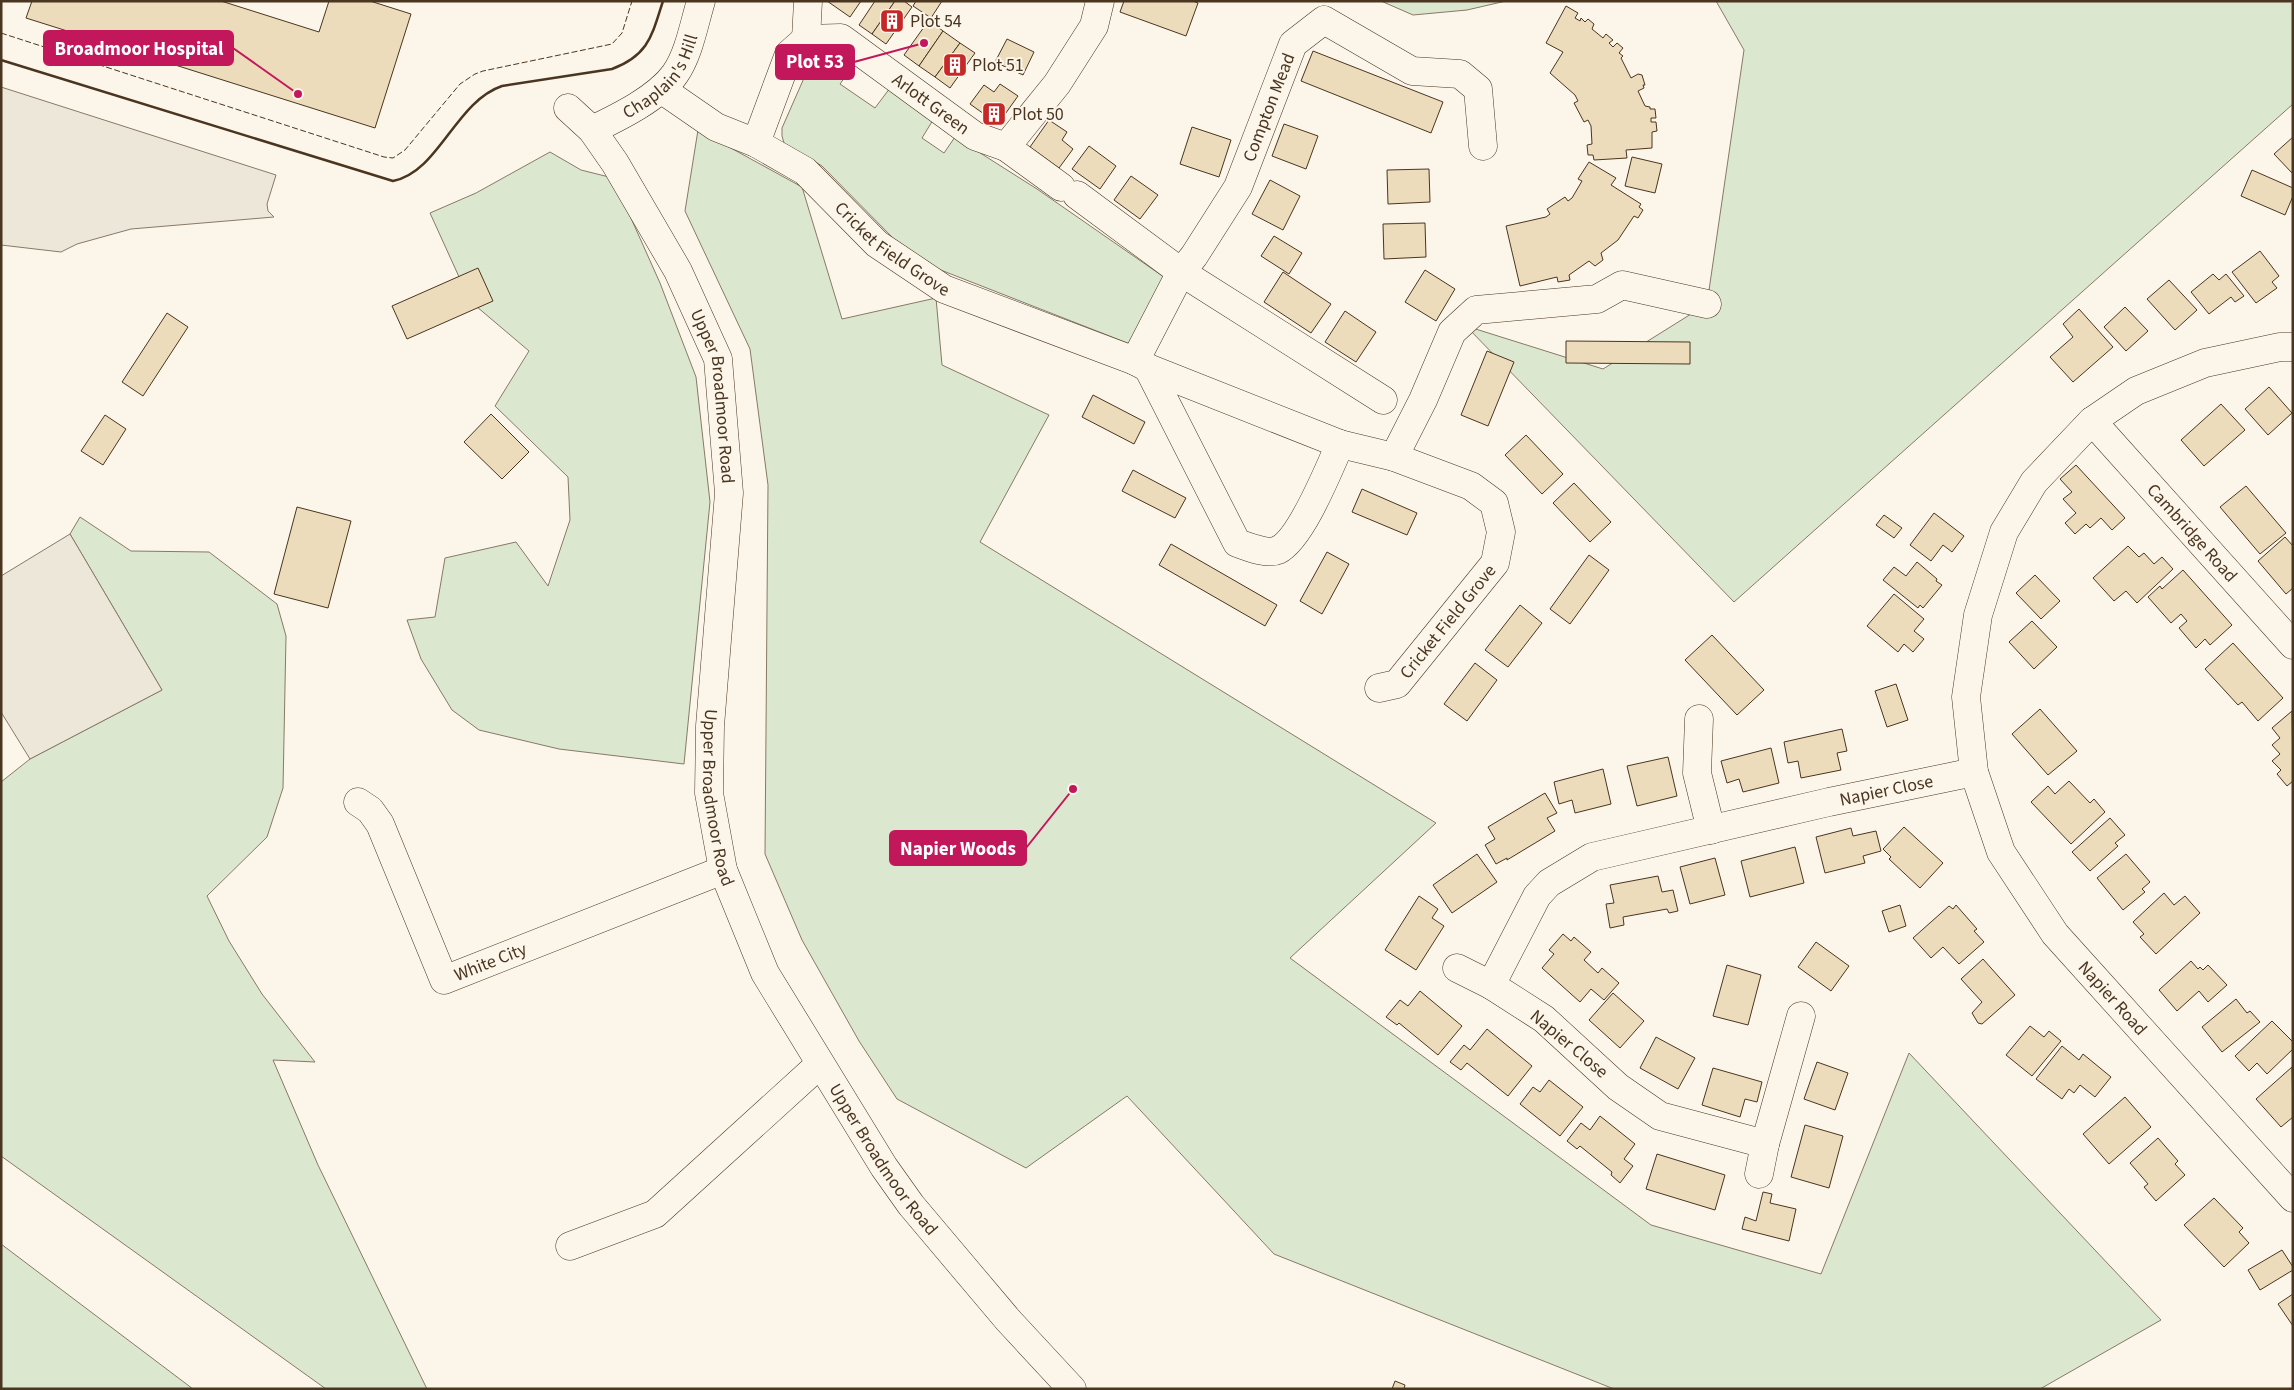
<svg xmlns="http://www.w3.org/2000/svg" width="2294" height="1390" font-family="'Source Sans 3',sans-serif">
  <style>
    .green { fill: #dce7d0; stroke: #887966 }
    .parking { fill: #ede7d9; stroke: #887966 }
    .building { fill: #ecdcbc; stroke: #4a3520 }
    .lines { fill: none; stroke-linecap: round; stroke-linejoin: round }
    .minor-casing { stroke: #4a3520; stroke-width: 29 }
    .minor { stroke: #fbf6e9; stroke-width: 28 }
    .fence { stroke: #4a3520; stroke-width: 1; stroke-dasharray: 6 2.5; stroke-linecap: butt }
    .wall { stroke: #4a3520; stroke-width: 2.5 }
    .labels { text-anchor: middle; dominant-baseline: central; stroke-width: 4; stroke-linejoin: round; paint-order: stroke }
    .poi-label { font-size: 18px; fill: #4a3520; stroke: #fbf6e9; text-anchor: start }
    .street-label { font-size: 18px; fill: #4a3520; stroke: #fbf6e9 }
    .leader { fill: none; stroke: #c2185b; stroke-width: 2 }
    .callout-dot { fill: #c2185b; stroke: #fbf6e9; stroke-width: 2 }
    .callout { fill: #c2185b; stroke: #c2185b; stroke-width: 2 }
    .callout-label { font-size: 19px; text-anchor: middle; font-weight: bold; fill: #fff }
  </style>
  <rect width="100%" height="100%" fill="#fbf6e9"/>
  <g class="green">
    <path d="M 1381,1 L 1506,1 L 1467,10 L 1413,15 Z"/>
    <path d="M 1716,1 L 2293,1 L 2293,104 L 1734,602 L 1466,326 L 1603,369 L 1707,304 L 1744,50 Z"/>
    <path d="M 825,58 L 833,60 L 850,70 L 840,84 L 875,108 L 890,88 L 933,120 L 922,138 L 944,153 L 955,137 L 1037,189 L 1174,284 L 1130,344 L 933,267 L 895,240 L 822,166 L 784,143 L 782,136 L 782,128 L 808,69 L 816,60 Z"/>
    <path d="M 698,130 L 802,187 L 842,319 L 936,298 L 942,365 L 1049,415 L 980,542 L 1436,823 L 1290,958 L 1651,1225 L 1821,1274 L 1909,1053 L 2161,1320 L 2040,1389 L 1614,1389 L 1274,1254 L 1127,1096 L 1026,1168 L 897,1099 L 859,1041 L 802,940 L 765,854 L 768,485 L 750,349 L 685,211 Z"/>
    <path d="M 550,152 L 581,170 L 613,178 L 660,283 L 696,377 L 710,502 L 684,764 L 559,749 L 479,730 L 452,710 L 421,659 L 407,620 L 435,617 L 445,558 L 516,542 L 548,586 L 570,520 L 568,477 L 495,406 L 529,351 L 470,301 L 430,213 L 476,193 Z"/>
    <path d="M 80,517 L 131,551 L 209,552 L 277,604 L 286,636 L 283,788 L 267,837 L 207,896 L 229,941 L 262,994 L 315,1062 L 273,1060 L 318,1165 L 427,1389 L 326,1389 L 1,1156 L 1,782 L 30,759 L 162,690 L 70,534 Z"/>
    <path d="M 1,1244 L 193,1389 L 1,1389 Z"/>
  </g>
  <g class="parking">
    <path d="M 1,87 L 276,175 L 267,204 L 268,211 L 274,217 L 131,229 L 77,244 L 61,252 L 1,245 Z"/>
    <path d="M 70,534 L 162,690 L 30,759 L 1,712 L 1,576 Z"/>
  </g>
  <g class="building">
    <path d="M 32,1 L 221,1 L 319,32 L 329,1 L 370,1 L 411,14 L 375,128 L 26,18 Z"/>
    <path d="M 827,1 L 861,1 L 850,17 Z"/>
    <path d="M 875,1 L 895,1 L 872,34 L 859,25 Z"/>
    <path d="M 895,1 L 904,1 L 912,7 L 886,44 L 872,34 Z"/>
    <path d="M 916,1 L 942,1 L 931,18 L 913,6 Z"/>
    <path d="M 1124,1 L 1193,1 L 1198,3 L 1186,36 L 1120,12 Z"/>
    <path d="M 1566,6 L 1578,13 L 1575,18 L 1580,21 L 1581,18 L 1585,22 L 1588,19 L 1594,24 L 1592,29 L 1603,38 L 1606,34 L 1613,40 L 1609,43 L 1613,47 L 1617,43 L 1623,48 L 1619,53 L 1623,56 L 1621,58 L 1631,78 L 1638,74 L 1642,75 L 1645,85 L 1643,85 L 1644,88 L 1638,91 L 1645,106 L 1650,107 L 1650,109 L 1655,109 L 1656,118 L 1651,118 L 1651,122 L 1656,122 L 1657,131 L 1652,132 L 1652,148 L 1626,150 L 1627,158 L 1594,160 L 1593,155 L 1588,155 L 1587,145 L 1592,144 L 1591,126 L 1588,120 L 1584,122 L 1574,103 L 1578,101 L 1575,95 L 1550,73 L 1563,52 L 1546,43 Z"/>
    <path d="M 929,20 L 943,31 L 919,66 L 904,55 Z"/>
    <path d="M 943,31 L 960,43 L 935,77 L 919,66 Z"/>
    <path d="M 1007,39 L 1034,52 L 1023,75 L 995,62 Z"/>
    <path d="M 960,43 L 975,53 L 950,88 L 935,77 Z"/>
    <path d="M 1313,51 L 1443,102 L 1431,133 L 1301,81 Z"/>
    <path d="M 1000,84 L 1018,96 L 998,124 L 970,104 L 984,85 L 994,92 Z"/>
    <path d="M 1049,120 L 1067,132 L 1062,140 L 1073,149 L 1059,168 L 1030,147 Z"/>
    <path d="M 1284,124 L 1318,136 L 1306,169 L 1272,156 Z"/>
    <path d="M 1192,127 L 1231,140 L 1219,177 L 1180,164 Z"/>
    <path d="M 2293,137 L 2293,174 L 2274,154 Z"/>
    <path d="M 1089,146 L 1116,166 L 1100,189 L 1072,169 Z"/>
    <path d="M 1632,157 L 1662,164 L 1655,193 L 1625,186 Z"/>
    <path d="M 1589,162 L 1616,178 L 1611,185 L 1641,204 L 1639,207 L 1643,210 L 1638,218 L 1634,216 L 1618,240 L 1601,253 L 1603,260 L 1595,266 L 1589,261 L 1569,275 L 1570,280 L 1558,282 L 1557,277 L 1520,286 L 1506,226 L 1546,217 L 1550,214 L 1547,209 L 1565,197 L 1568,201 L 1572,198 L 1582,181 L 1578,179 Z"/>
    <path d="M 1429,169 L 1430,202 L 1388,204 L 1387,170 Z"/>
    <path d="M 2252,170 L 2293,188 L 2293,196 L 2285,215 L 2241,196 Z"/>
    <path d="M 1131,176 L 1158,195 L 1140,219 L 1114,200 Z"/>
    <path d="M 1270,180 L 1300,196 L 1283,230 L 1252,214 Z"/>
    <path d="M 1425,223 L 1426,257 L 1384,259 L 1383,224 Z"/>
    <path d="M 1274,236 L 1302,253 L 1289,274 L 1261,256 Z"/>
    <path d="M 2260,251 L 2279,276 L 2272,282 L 2277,288 L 2256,303 L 2232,272 Z"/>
    <path d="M 478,268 L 493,301 L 407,339 L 392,306 Z"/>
    <path d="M 1425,270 L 1455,289 L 1436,321 L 1405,302 Z"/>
    <path d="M 1283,272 L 1331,304 L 1311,333 L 1264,302 Z"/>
    <path d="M 2213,274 L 2219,280 L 2226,274 L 2244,296 L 2235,302 L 2231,297 L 2209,314 L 2191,292 Z"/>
    <path d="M 2169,280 L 2197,310 L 2175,330 L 2147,299 Z"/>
    <path d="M 2125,307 L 2148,331 L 2126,351 L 2104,327 Z"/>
    <path d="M 2079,309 L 2113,347 L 2073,382 L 2050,357 L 2073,337 L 2063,324 Z"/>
    <path d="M 1345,311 L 1376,332 L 1356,362 L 1325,342 Z"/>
    <path d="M 167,313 L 188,327 L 143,396 L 122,382 Z"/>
    <path d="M 1566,341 L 1690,342 L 1690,364 L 1566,363 Z"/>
    <path d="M 1487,351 L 1514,362 L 1488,426 L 1461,415 Z"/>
    <path d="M 2269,387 L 2292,413 L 2268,435 L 2245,409 Z"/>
    <path d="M 1093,395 L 1145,422 L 1134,444 L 1082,417 Z"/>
    <path d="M 2221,404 L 2245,430 L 2204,466 L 2181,440 Z"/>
    <path d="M 491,414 L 529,452 L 502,479 L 464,442 Z"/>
    <path d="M 105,415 L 126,429 L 103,465 L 81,451 Z"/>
    <path d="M 1526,435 L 1563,474 L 1542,494 L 1505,455 Z"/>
    <path d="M 2076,465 L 2125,518 L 2112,530 L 2101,518 L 2090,528 L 2086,524 L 2075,534 L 2065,523 L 2076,513 L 2063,499 L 2072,492 L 2060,479 Z"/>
    <path d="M 1133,470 L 1186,498 L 1175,518 L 1122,491 Z"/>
    <path d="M 1574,483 L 1611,522 L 1590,542 L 1553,503 Z"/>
    <path d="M 2246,486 L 2286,533 L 2260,554 L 2220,507 Z"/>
    <path d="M 1362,489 L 1417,513 L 1407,535 L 1352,512 Z"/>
    <path d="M 297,507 L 351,521 L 328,608 L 274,594 Z"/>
    <path d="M 1934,513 L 1964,536 L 1952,552 L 1943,545 L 1931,561 L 1910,545 Z"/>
    <path d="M 1884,515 L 1902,528 L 1894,538 L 1876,525 Z"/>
    <path d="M 2285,537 L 2293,546 L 2293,588 L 2286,594 L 2258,561 Z"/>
    <path d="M 1171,544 L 1277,605 L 1265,626 L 1159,565 Z"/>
    <path d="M 2128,546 L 2139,557 L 2144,553 L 2154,564 L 2162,557 L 2173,569 L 2137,603 L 2126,591 L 2114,601 L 2093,578 Z"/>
    <path d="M 1327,552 L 1349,564 L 1322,614 L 1300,601 Z"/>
    <path d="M 1589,555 L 1609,570 L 1570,624 L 1550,609 Z"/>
    <path d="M 1917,562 L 1937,579 L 1936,581 L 1942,585 L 1923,608 L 1920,605 L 1918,608 L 1883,580 L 1894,567 L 1906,576 Z"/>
    <path d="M 2183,570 L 2232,625 L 2210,645 L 2205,639 L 2196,648 L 2179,628 L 2187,621 L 2181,614 L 2171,623 L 2148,597 L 2160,586 L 2162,589 Z"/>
    <path d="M 2035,575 L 2060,601 L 2041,619 L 2016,593 Z"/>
    <path d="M 1894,594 L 1924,619 L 1914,631 L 1924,639 L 1913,652 L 1904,644 L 1898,652 L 1867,626 Z"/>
    <path d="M 1520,605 L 1542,623 L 1508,667 L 1485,650 Z"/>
    <path d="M 2032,621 L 2057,647 L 2034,669 L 2009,642 Z"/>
    <path d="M 1712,635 L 1764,690 L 1737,715 L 1685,660 Z"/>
    <path d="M 2233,643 L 2283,698 L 2258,721 L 2242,702 L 2238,705 L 2205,669 Z"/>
    <path d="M 1475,663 L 1497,680 L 1467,721 L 1444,704 Z"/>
    <path d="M 1896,684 L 1908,720 L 1887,727 L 1875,691 Z"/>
    <path d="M 2040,709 L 2077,751 L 2048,775 L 2012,734 Z"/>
    <path d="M 2292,711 L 2293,781 L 2287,786 L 2277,774 L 2281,770 L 2272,761 L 2280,754 L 2272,745 L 2280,738 L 2272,728 Z"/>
    <path d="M 1842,729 L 1847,751 L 1837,753 L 1841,770 L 1801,778 L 1798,761 L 1788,763 L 1784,742 Z"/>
    <path d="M 1771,748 L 1779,783 L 1743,792 L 1739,779 L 1727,783 L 1721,761 Z"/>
    <path d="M 1668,757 L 1677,796 L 1637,806 L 1627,766 Z"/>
    <path d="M 1603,769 L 1611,804 L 1575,813 L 1572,800 L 1559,804 L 1554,782 Z"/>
    <path d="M 2069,781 L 2090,803 L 2094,799 L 2105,812 L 2071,844 L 2031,802 L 2048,786 L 2055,794 Z"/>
    <path d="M 1545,793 L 1557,813 L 1547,818 L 1555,831 L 1507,860 L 1507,858 L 1496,864 L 1485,845 L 1495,839 L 1488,827 Z"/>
    <path d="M 2110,818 L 2125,835 L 2115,843 L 2118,846 L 2090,871 L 2072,852 Z"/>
    <path d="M 1904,827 L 1943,863 L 1920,888 L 1889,859 L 1891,857 L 1883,849 Z"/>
    <path d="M 1851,828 L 1853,836 L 1876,831 L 1881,851 L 1863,856 L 1865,863 L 1825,873 L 1816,837 Z"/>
    <path d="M 1795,847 L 1804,883 L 1750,897 L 1741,861 Z"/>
    <path d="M 1477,854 L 1497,882 L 1452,913 L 1433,885 Z"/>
    <path d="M 2126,854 L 2150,882 L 2142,889 L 2145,892 L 2123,910 L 2097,878 Z"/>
    <path d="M 1715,858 L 1725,895 L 1690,904 L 1680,867 Z"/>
    <path d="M 1658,876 L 1662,892 L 1673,890 L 1678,911 L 1669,913 L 1667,909 L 1623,917 L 1624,925 L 1610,928 L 1606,904 L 1614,903 L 1610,885 Z"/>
    <path d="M 2164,893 L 2174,905 L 2185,896 L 2200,913 L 2156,954 L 2140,937 L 2144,934 L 2133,922 Z"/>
    <path d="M 1419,896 L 1438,909 L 1432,918 L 1444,926 L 1416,970 L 1385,950 Z"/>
    <path d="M 1900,905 L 1906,926 L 1889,932 L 1882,911 Z"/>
    <path d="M 1956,905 L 1977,929 L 1974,931 L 1984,942 L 1959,964 L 1943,947 L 1931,958 L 1913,938 L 1949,906 L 1953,909 Z"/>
    <path d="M 1563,934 L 1571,941 L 1574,937 L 1591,952 L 1584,960 L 1598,973 L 1602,968 L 1619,983 L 1604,1000 L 1591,989 L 1580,1002 L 1542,968 L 1554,954 L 1549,950 Z"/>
    <path d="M 1816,942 L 1849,966 L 1831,991 L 1798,967 Z"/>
    <path d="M 1983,959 L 2015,995 L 1982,1024 L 1978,1023 L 1972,1013 L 1982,1002 L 1961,979 Z"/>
    <path d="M 2191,961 L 2198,969 L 2200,967 L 2203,970 L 2208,965 L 2227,985 L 2208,1002 L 2199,991 L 2177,1011 L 2159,990 Z"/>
    <path d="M 1727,965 L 1761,975 L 1748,1025 L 1713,1016 Z"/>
    <path d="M 1420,991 L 1462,1026 L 1438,1055 L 1399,1023 L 1397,1025 L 1386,1017 L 1400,1000 L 1408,1006 Z"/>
    <path d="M 1613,993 L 1644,1021 L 1620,1048 L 1589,1020 Z"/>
    <path d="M 2236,999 L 2247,1013 L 2250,1011 L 2260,1022 L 2222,1052 L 2202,1027 Z"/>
    <path d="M 2272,1021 L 2293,1042 L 2293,1049 L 2267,1074 L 2257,1063 L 2249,1071 L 2235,1056 Z"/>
    <path d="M 2030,1026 L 2044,1037 L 2049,1031 L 2061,1041 L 2032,1076 L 2006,1055 Z"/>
    <path d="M 1487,1029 L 1532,1066 L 1508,1096 L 1467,1063 L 1461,1070 L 1450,1062 L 1464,1045 L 1470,1050 Z"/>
    <path d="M 1656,1037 L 1695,1058 L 1678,1089 L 1640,1068 Z"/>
    <path d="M 2062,1046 L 2079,1060 L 2083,1054 L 2111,1077 L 2095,1097 L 2080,1085 L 2074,1093 L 2069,1089 L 2062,1099 L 2036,1079 Z"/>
    <path d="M 1817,1062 L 1848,1073 L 1835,1110 L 1804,1099 Z"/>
    <path d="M 2292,1067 L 2293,1117 L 2281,1127 L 2256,1099 Z"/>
    <path d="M 1713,1068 L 1762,1082 L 1757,1102 L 1745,1099 L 1740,1117 L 1702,1105 Z"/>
    <path d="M 1549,1080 L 1583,1107 L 1560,1136 L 1520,1104 L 1533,1087 L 1540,1092 Z"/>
    <path d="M 2125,1097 L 2151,1127 L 2109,1164 L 2083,1134 Z"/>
    <path d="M 1600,1116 L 1635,1144 L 1624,1159 L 1633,1166 L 1620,1183 L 1611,1175 L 1612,1172 L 1580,1146 L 1577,1149 L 1567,1141 L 1581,1123 L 1590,1130 Z"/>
    <path d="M 1805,1125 L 1843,1136 L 1829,1188 L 1791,1177 Z"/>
    <path d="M 2158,1138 L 2178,1161 L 2175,1164 L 2185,1175 L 2156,1201 L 2144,1187 L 2148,1184 L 2130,1163 Z"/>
    <path d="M 1657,1154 L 1725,1175 L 1715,1210 L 1646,1189 Z"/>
    <path d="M 1763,1192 L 1772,1194 L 1770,1203 L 1796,1209 L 1789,1241 L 1742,1229 L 1745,1217 L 1756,1221 Z"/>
    <path d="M 2214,1198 L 2243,1228 L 2239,1232 L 2249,1243 L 2224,1267 L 2184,1225 Z"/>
    <path d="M 2282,1250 L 2293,1267 L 2293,1270 L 2260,1290 L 2248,1270 Z"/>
    <path d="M 2293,1294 L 2293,1326 L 2278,1304 Z"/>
    <path d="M 1395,1381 L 1405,1385 L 1404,1389 L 1392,1389 Z"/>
  </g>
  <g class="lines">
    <defs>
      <g id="minor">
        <path d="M 806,39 L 808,1"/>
        <path id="s1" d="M 661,89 L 716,127 L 756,143 L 805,171 L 877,244 L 944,289 L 1135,361 L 1148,368 L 1340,444 L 1394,457 L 1423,400 L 1452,332 L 1476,310 L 1597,299 L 1622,285 L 1707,304"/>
        <path id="s2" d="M 568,108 L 592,130 L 615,163 L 678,271 L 718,359 L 729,493 L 710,726 L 709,793 L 723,870 L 765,973 L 884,1167 L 911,1205 L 1008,1320 L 1072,1389"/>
        <path id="s3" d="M 592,130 C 619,117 658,98 675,74 C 689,54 694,24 701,1"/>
        <path id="s4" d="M 756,143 L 789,54 L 806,39 L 841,38 L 975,136 L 1006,147 L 1057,84 L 1094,26 L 1100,1"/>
        <path d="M 1006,147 L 1061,187"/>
        <path d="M 1077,195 L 1181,272 L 1383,400"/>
        <path id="s5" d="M 2293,347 L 2280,347 L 2205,363 L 2136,391 L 2092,421 L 2034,482 L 2004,532 L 1978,615 L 1966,697 L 1974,772 L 2001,852 L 2055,934 L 2293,1198"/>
        <path id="s6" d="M 1135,361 L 1181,272 L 1194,256 L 1238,187 L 1293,44 L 1324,20 L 1412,71 L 1460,74 L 1478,89 L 1483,146"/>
        <path d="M 1148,368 L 1237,543 C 1249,547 1267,555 1278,550 C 1301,539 1329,469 1340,444"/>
        <path id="s7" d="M 2092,421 L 2293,645"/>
        <path id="s8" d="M 1379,688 L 1397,684 L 1495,563 L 1501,532 L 1494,503 L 1471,486 L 1394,457"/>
        <path d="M 1699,719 L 1697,773 L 1711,830"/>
        <path id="s9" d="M 358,802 L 370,810 L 380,824 L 444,980 L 723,870"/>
        <path d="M 1457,968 L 1491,985"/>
        <path id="s10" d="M 1801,1016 L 1765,1144 L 1660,1116 L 1618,1087 L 1544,1019 L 1491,985 L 1537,896 L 1549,883 L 1592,857 L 1829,802 L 1974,772"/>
        <path d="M 1759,1174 L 1765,1144"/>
        <path d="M 570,1246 L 655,1214 L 820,1064"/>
      </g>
    </defs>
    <use href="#minor" class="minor-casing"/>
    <use href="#minor" class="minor"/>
    <path class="fence" d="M 1,33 L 384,157 L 393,158 L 405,150 L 460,84 L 475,74 L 483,71 L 612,44 L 622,33 L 632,1"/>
    <path class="wall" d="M 1,60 L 393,181 C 439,172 455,102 502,86 L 612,69 C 649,55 652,35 663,1"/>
  </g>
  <defs>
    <symbol id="building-square" viewBox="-11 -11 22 22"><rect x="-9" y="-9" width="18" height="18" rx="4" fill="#c62828" stroke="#fbf6e9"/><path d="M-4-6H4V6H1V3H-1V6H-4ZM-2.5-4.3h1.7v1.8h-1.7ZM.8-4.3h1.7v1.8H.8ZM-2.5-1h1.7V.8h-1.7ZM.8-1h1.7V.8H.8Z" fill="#fff"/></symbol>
  </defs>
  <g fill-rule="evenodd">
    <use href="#building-square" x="878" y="7" width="28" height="28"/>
    <use href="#building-square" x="941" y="51" width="28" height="28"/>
    <use href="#building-square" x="980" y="100" width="28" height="28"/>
  </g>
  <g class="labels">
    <g class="poi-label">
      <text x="910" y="21">Plot 54</text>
      <text x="972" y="65">Plot 51</text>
      <text x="1012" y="114">Plot 50</text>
    </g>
    <g class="street-label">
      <text stroke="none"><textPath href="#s3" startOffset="90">Chaplain's Hill</textPath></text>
      <text stroke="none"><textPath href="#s4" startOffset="264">Arlott Green</textPath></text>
      <text stroke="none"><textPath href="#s6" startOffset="288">Compton Mead</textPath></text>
      <text stroke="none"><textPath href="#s1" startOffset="284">Cricket Field Grove</textPath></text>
      <text stroke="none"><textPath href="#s2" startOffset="330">Upper Broadmoor Road</textPath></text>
      <text stroke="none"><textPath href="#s7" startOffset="150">Cambridge Road</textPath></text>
      <text stroke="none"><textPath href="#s8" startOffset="99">Cricket Field Grove</textPath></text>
      <text stroke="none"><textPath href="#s10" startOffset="926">Napier Close</textPath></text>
      <text stroke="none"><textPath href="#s2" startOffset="735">Upper Broadmoor Road</textPath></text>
      <text stroke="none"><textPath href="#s9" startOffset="250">White City</textPath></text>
      <text stroke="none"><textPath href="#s5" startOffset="874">Napier Road</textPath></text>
      <text transform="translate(1569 1044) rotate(40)">Napier Close</text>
      <text stroke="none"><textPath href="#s2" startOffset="1140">Upper Broadmoor Road</textPath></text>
    </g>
  </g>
  <path class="leader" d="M298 94L233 48M924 43L854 62M1073 789L1026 848"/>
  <g class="callout-dot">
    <circle cx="298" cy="94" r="5"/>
    <circle cx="924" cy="43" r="5"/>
    <circle cx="1073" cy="789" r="5"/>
  </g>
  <g class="callout">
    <rect x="44" y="31" width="189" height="34" rx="5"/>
    <rect x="776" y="45" width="78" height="34" rx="5"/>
    <rect x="890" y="831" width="136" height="34" rx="5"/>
  </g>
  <g class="callout-label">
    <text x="139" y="55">Broadmoor Hospital</text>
    <text x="815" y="68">Plot 53</text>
    <text x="958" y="855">Napier Woods</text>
  </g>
  <rect width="2294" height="1390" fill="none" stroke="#4a3520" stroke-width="5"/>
</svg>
